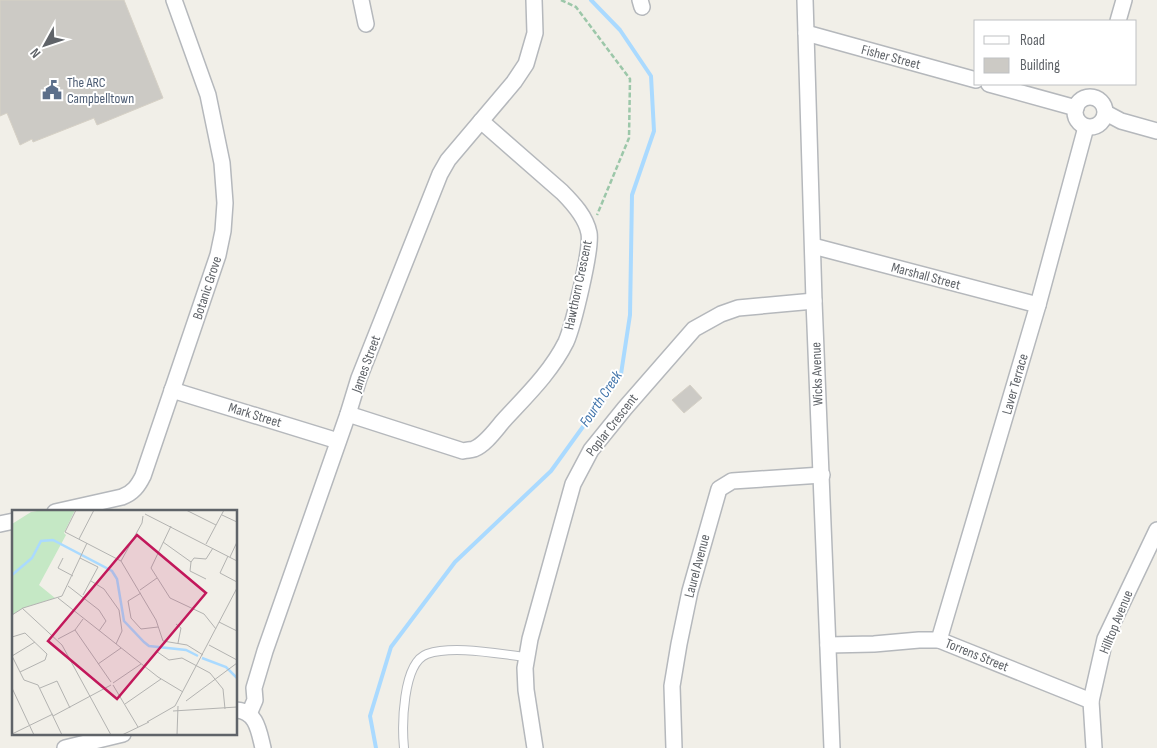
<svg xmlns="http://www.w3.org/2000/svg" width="1157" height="748" font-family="'Sofia Sans Condensed',sans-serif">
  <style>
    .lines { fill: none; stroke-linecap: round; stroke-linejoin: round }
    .stream { stroke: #aadaff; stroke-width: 4 }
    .building { fill: #cccac5; stroke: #d6d1c6 }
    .service-casing { stroke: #b5b8bc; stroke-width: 10 }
    .minor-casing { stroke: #b5b8bc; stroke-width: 18 }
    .path { stroke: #9cc7a9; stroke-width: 2.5; stroke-dasharray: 5 2.5; stroke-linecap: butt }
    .service { stroke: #fff; stroke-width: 8 }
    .minor { stroke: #fff; stroke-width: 15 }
    .labels { text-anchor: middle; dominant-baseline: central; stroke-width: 4; stroke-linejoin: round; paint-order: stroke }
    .street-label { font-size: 14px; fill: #5f6368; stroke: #fff }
    .service-label { font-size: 14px; fill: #4e5e75; stroke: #fff; text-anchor: start }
    .water-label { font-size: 15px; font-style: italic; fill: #4174aa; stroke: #fff }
    .inset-river { fill: none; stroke: #aadaff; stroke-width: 2.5 }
    .inset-road { fill: none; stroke: #b3b3b1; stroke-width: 1 }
    .view { fill: #c2185b; fill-opacity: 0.15; stroke: #c2185b; stroke-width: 2.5 }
    .inset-edge { fill: none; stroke: #5f6368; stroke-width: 2.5 }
  </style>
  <rect width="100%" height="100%" fill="#f1efe8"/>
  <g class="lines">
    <path class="stream" d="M 376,748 L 370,716 L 391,647 L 455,562 L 551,471 L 621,374 L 630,315 L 632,195 L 654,131 L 651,76 L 620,30 L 591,0"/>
  </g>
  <g class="building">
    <path d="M 0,0 L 124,0 L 163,98 L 97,125 L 94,118 L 33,142 L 32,139 L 20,145 L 7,113 L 0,116 Z"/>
    <path d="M 690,385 L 702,398 L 684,413 L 672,400 Z"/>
  </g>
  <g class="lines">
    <defs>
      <path id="service" d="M 404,748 C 402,727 402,663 427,654 C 454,645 498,654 527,657"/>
      <g id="minor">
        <path d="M 361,0 L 366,24"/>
        <path d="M 640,0 L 642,7"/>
        <path d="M 805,0 L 814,301 L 832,748"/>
        <path d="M 1118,21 L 1124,0"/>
        <path d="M 806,33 L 976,80"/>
        <path d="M 989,84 L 1076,108"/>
        <circle cx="1090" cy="112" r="15"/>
        <path d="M 1106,113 L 1121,121 L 1157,131"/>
        <path d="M 813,246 L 1038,305"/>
        <path d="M 172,390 L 338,441"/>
        <path d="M 348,414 L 463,451 C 466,450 471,450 474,449 C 486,444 496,429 504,420 C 527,395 551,372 566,342 C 573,326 592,249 589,233 C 586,217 573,203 562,192 L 481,121"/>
        <path d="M 55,512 L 122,497 C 133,493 138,486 143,476 L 218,255 L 223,231 L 225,203 L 222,163 L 208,95 L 174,0"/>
        <path d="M 0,524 L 14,521"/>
        <path d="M 939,640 L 1038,305 L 1086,127"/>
        <path d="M 828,645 L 874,644 L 919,640 L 939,640 L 1091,701"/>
        <path d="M 236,710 C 257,711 259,732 263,748"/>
        <path d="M 249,714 L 255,700 L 254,688 L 265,651 L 348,414 L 359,378 L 440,174 L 448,160 L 514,82 L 526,64 L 535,33 L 534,0"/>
        <path d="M 65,748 L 123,734"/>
        <path d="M 535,748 L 526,690 L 525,668 L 530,639 L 573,484 L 591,450 L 625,408 L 694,329 L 721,314 L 738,308 L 814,301"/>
        <path d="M 674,748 L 672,686 L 679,644 L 690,591 L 719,489 L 732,481 L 822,475"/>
        <path d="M 1094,748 L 1091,701 L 1105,639 L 1157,530"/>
      </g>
    </defs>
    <use href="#service" class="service-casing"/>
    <use href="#minor" class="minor-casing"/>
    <path class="path" d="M 561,0 L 576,7 L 630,79 L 629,138 L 597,215"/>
    <use href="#service" class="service"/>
    <use href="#minor" class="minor"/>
  </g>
  <defs>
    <symbol id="civic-bare" viewBox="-9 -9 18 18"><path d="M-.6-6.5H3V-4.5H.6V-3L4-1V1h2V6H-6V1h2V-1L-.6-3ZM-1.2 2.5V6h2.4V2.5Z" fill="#5c6f8a" stroke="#fff" stroke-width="2.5" paint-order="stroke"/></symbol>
  </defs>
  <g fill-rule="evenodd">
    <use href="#civic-bare" x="38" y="76" width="28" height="28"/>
  </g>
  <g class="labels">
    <g class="street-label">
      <text transform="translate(891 57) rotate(15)">Fisher Street</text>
      <text transform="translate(926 276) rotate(15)">Marshall Street</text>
      <text transform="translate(578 285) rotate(-78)">Hawthorn Crescent</text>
      <text transform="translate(207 288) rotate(-72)">Botanic Grove</text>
      <text transform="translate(366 364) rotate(-70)">James Street</text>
      <text transform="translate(817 374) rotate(-92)">Wicks Avenue</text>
      <text transform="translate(1015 384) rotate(-74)">Laver Terrace</text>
      <text transform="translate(255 415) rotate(17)">Mark Street</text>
      <text transform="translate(612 425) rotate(-52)">Poplar Crescent</text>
      <text transform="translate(697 566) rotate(-75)">Laurel Avenue</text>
      <text transform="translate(1116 622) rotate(-68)">Hilltop Avenue</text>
      <text transform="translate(977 655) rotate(22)">Torrens Street</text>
    </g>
    <g class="service-label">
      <text x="67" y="82">The ARC<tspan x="67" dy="16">Campbelltown</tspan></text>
    </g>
    <g class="water-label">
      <text transform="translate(601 399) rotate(-56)">Fourth Creek</text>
    </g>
  </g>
  <g transform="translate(12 510)">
    <rect width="225" height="225" fill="#f1efe8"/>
    <path d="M 31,0 L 63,0 L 52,23 L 54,25 L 27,75 L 43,88 L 11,98 L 0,105 L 0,14 L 19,2 Z" fill="#c5e8c5"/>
    <path class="inset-river" d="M 0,65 L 20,48 L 29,31 L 41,30 L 100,61 L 105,69 L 112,111 L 132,132 L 137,136 L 174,140 L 186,146M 190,148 L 214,157 L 225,168"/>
    <path class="inset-road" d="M 64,0 L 53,22 L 109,51 L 144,110 L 151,131 L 175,135 L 191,145M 174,0 L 204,15M 133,4 L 225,51M 210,5 L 225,12M 159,16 L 139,58 L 158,88 L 192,104 L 204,119M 67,29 L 82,0M 151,32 L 179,52 L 178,61 L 194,69M 194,34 L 212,0M 216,46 L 208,63 L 225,72M 218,47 L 225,32M 51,48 L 46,58 L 61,66M 68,48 L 86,57 L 71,85M 109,51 L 130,13 L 131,6M 179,52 L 182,48 L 194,49 L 201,38M 79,71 L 92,79 L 107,100 L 110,121 L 104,134M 56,76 L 87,100 L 94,111 L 87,121M 128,80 L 145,68M 129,83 L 116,91 L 119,108 L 129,119 L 146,117M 46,88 L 146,167 L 171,182M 10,98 L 50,135 L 99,225M 0,105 L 11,98 L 50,86 L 75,33M 207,112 L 225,121M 164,114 L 169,118 L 166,133M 63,120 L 99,172M 0,127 L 13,123 L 35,144 L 33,150 L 8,162M 46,129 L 63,120 L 71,109M 197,135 L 225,150M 144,141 L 157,150 L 170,148 L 198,163 L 211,179 L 213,199M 0,146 L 12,170 L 26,175 L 50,225M 0,146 L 23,132M 86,154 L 109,138M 101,173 L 129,154M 101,175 L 126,217M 0,178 L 22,225M 28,178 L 45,171 L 58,198M 174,191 L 225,153M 113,194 L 149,169M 161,201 L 225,197M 41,206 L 99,175M 135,212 L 163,196 L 225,78M 0,224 L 41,204M 110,225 L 137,212M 165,225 L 166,196"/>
    <path class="view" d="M 125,25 L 194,83 L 105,189 L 36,131 Z"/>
    <rect width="225" height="225" class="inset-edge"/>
  </g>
  <rect x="974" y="20" width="162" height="65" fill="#ffffff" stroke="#bfc1c3"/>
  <rect x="984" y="36" width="25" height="8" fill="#ffffff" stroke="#bfc1c3"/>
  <text x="1020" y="45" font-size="15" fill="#5f6368">Road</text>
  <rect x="984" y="58" width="25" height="15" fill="#cccac5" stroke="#bfc1c3"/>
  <text x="1020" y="70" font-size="15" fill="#5f6368">Building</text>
  <g transform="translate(45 45) rotate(230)" stroke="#ffffff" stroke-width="4" paint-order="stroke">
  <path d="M0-4L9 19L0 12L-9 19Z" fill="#5f6368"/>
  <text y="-8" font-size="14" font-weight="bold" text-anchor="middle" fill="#5f6368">N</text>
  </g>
</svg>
